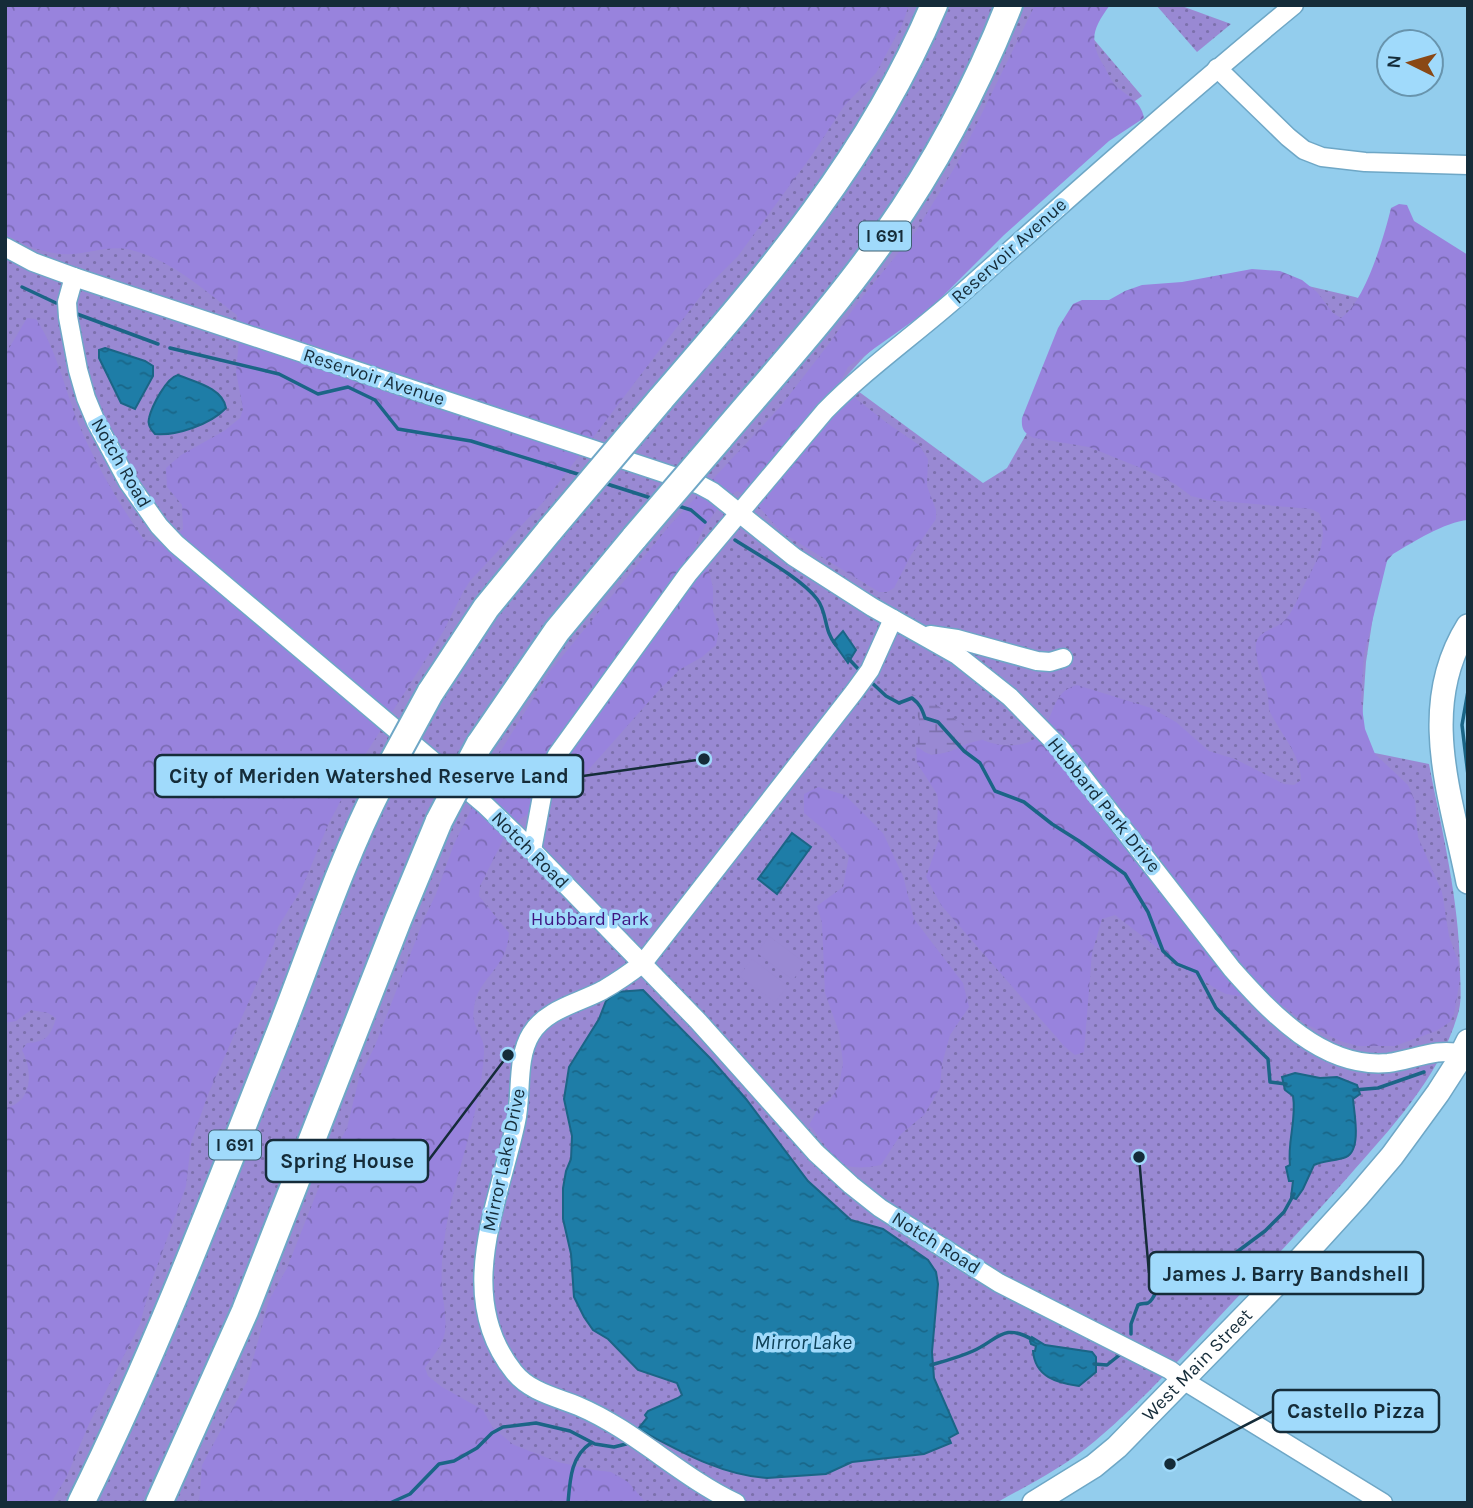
<svg xmlns="http://www.w3.org/2000/svg" width="1473" height="1508" font-family="Karla,sans-serif">
  <style>
    .grass { fill: url(#grass-dots) }
    .forest { fill: url(#forest-crowns) }
    .wetland { fill: url(#wetland-marsh) }
    .pitch { fill: #9989d3 }
    .water { fill: url(#water-ripples); stroke: #1b6586; stroke-width: 2 }
    .lines { fill: none; stroke-linecap: round; stroke-linejoin: round }
    .stream { stroke: #1b6586; stroke-width: 3.5 }
    .minor-casing { stroke: #6ea7c6; stroke-width: 21 }
    .major-casing { stroke: #6ea7c6; stroke-width: 26 }
    .highway-casing { stroke: #6ea7c6; stroke-width: 30 }
    .minor { stroke: #fff; stroke-width: 18 }
    .major { stroke: #fff; stroke-width: 23 }
    .highway { stroke: #fff; stroke-width: 26 }
    .highway-bridge-casing { stroke: #6ea7c6; stroke-width: 30; stroke-linecap: butt }
    .highway-bridge { stroke: #fff; stroke-width: 26 }
    .labels { text-anchor: middle; dominant-baseline: central; stroke-width: 7; stroke-linejoin: round; paint-order: stroke }
    .shield { fill: #a0dafb; stroke: #3f6073; stroke-width: 2 }
    .shield-label { font-size: 18px; font-weight: bold; fill: #152c39 }
    .street-label { font-size: 19px; fill: #152c39; stroke: #a0dafb }
    .park-label { font-size: 19px; fill: #3f1580; stroke: #a0dafb }
    .water-label { font-size: 21px; font-style: italic; fill: #0d4057; stroke: #a0dafb }
    .leader { fill: none; stroke: #152c39; stroke-width: 2.5 }
    .callout-dot { fill: #152c39; stroke: #a0dafb; stroke-width: 2.5 }
    .callout { fill: #a0dafb; stroke: #152c39; stroke-width: 2.5 }
    .callout-label { font-size: 21px; text-anchor: middle; font-weight: bold; fill: #152c39 }
  </style>
  <defs>
    <pattern id="grass-dots" width="8" height="8" patternUnits="userSpaceOnUse" patternTransform="scale(1.75)"><rect width="8" height="8" fill="#9989d3"/><path d="M2 2h.1M6 6h.1" fill="none" stroke="#7c70ac" stroke-width="1.8" stroke-linecap="round"/></pattern>
    <pattern id="forest-crowns" width="20" height="18" patternUnits="userSpaceOnUse" patternTransform="scale(1.75)"><rect width="20" height="18" fill="#9883dd"/><path d="M2 6a3 3 0 1 1 6 0M12 15a3 3 0 1 1 6 0" fill="none" stroke="#7b6bb4"/></pattern>
    <pattern id="wetland-marsh" width="20" height="14" patternUnits="userSpaceOnUse" patternTransform="scale(1.75)"><rect width="20" height="14" fill="#9989d3"/><path d="M1 5h8M5 5V1M11 12h8M15 12V8" fill="none" stroke="#7c70ac"/></pattern>
    <pattern id="water-ripples" width="26" height="14" patternUnits="userSpaceOnUse" patternTransform="scale(1.75)"><rect width="26" height="14" fill="#1e7da7"/><path d="M2 4q2-2 4 0t4 0M15 11q2-2 4 0t4 0" fill="none" stroke="#196789"/></pattern>
  </defs>
  <rect width="100%" height="100%" fill="#93cded"/>
  <g class="grass">
    <path d="M 5,5 L 1099,5 L 1079,22 L 1142,96 L 1124,109 L 1133,118 L 864,357 L 843,380 L 983,483 L 1007,468 L 1027,433 L 1253,273 L 1355,297 L 1468,334 L 1389,513 L 1366,662 L 1360,750 L 1429,764 C 1442,831 1459,899 1460,968 C 1460,982 1462,997 1459,1010 C 1442,1075 1391,1128 1348,1177 C 1311,1219 1272,1261 1233,1302 C 1189,1349 1144,1400 1095,1441 C 1066,1466 1030,1484 996,1503 L 5,1503 Z"/>
    <path d="M 1156,5 L 1179,5 L 1231,24 L 1197,52 Z"/>
  </g>
  <g class="forest">
    <path d="M 5,5 L 909,5 L 902,25 L 876,73 L 844,106 L 812,155 L 738,256 L 709,285 L 547,498 L 470,581 L 463,592 L 443,632 L 363,758 L 328,825 L 302,888 L 278,927 L 274,944 L 207,1097 L 191,1143 L 186,1186 L 150,1286 L 140,1324 L 88,1426 L 67,1476 L 51,1503 L 5,1503 L 5,1108 C 33,1102 33,1072 22,1050 L 27,1043 C 46,1042 51,1036 56,1018 L 48,1013 L 31,1010 L 16,1021 L 5,1023 L 5,355 L 27,318 L 36,319 C 57,350 65,390 79,425 C 96,465 119,503 143,539 C 158,545 172,542 183,529 L 182,505 L 167,487 L 166,468 L 181,455 L 224,431 L 240,418 L 243,409 L 236,372 L 239,339 L 237,315 C 205,291 172,260 131,250 C 111,245 92,253 72,254 C 49,256 24,245 5,234 Z"/>
    <path d="M 1035,5 L 1110,5 C 1093,28 1088,40 1104,66 C 1107,72 1111,80 1115,85 C 1126,96 1141,100 1144,118 L 1109,141 L 1004,235 L 930,309 L 848,367 L 841,380 L 845,390 L 887,423 L 919,445 L 928,459 L 927,486 L 936,510 L 936,519 L 911,555 L 894,588 L 887,592 L 879,592 L 784,534 C 768,520 758,500 737,491 C 722,498 698,533 695,549 L 709,571 L 713,588 L 713,611 L 719,629 L 716,645 L 702,657 L 679,670 L 660,689 L 582,777 L 566,791 L 520,819 L 507,832 L 480,886 L 479,896 L 509,933 C 507,970 478,976 474,1008 C 470,1028 485,1034 484,1052 C 481,1115 454,1173 445,1235 C 442,1252 441,1271 442,1288 C 443,1302 448,1322 444,1336 C 441,1348 431,1358 425,1368 L 428,1376 L 442,1387 L 483,1410 L 493,1428 L 514,1445 L 558,1462 L 594,1470 L 611,1472 L 628,1482 L 646,1503 L 199,1503 L 202,1465 L 247,1382 L 269,1300 L 287,1268 L 330,1159 L 347,1128 L 359,1078 L 374,1048 L 424,919 L 436,894 L 454,844 L 497,757 L 551,670 L 670,525 L 780,407 L 831,341 L 856,305 L 916,231 L 958,162 Z"/>
    <path d="M 1399,204 L 1407,205 L 1414,221 L 1468,255 L 1468,520 C 1445,522 1413,542 1393,554 L 1387,561 L 1364,655 L 1361,700 L 1365,729 L 1375,754 L 1408,785 L 1415,801 L 1418,837 L 1442,892 L 1449,936 L 1458,961 L 1460,979 L 1454,1014 L 1450,1022 L 1436,1031 L 1395,1046 L 1358,1046 L 1340,1041 L 1306,1024 L 1285,1007 L 1271,1001 L 1226,994 L 1218,990 L 1185,969 L 1115,915 L 1102,919 L 1092,953 L 1084,1052 L 1075,1055 L 1065,1047 L 941,905 L 926,877 L 939,839 L 937,828 L 938,800 L 937,794 L 917,763 L 916,747 L 921,747 L 931,755 C 938,753 946,753 953,750 C 961,746 968,740 978,739 C 984,739 982,740 988,742 C 1000,746 1019,747 1031,741 C 1056,729 1047,692 1077,685 L 1151,708 L 1176,722 L 1209,751 L 1235,759 L 1284,784 L 1294,785 L 1301,780 C 1300,753 1282,736 1270,712 C 1268,708 1269,702 1268,697 C 1265,680 1254,661 1256,644 C 1258,630 1275,630 1284,621 C 1293,612 1297,600 1302,589 C 1315,564 1330,541 1319,513 L 1311,509 L 1208,500 L 1191,496 L 1175,484 L 1148,471 L 1089,447 L 1034,438 C 1024,433 1021,429 1022,418 L 1058,328 L 1073,304 L 1082,300 L 1109,300 L 1125,291 L 1142,285 L 1182,282 L 1252,269 L 1280,271 L 1302,280 L 1317,292 L 1333,313 L 1341,318 C 1365,302 1384,237 1391,208 Z"/>
    <path d="M 818,787 L 845,795 L 883,833 L 903,876 L 914,919 L 963,983 L 969,1007 L 950,1035 L 942,1064 L 940,1088 L 924,1115 L 901,1134 L 881,1165 C 834,1175 836,1154 809,1125 L 819,1107 L 830,1100 L 839,1086 L 843,1063 L 839,1032 L 825,993 L 822,923 L 817,906 L 843,887 L 849,856 L 827,832 L 804,813 L 804,794 Z"/>
  </g>
  <path class="wetland" d="M 905,691 L 937,705 L 982,740 C 965,742 948,756 931,754 C 924,754 922,748 916,747 C 920,719 925,719 901,699 Z"/>
  <g class="pitch">
    <path d="M 769,936 L 805,963 L 793,980 L 757,953 Z"/>
    <path d="M 752,959 L 788,986 L 775,1002 L 739,976 Z"/>
  </g>
  <g class="water">
    <path d="M 105,348 L 145,361 L 153,366 L 153,376 L 135,409 L 121,403 L 99,358 L 99,350 Z"/>
    <path d="M 178,375 C 195,382 223,388 226,408 C 211,424 177,436 155,434 C 151,430 147,425 149,418 C 152,406 166,378 178,375 Z"/>
    <path d="M 843,631 L 856,650 L 848,663 L 833,642 Z"/>
    <path d="M 792,833 L 811,847 L 777,894 L 758,879 Z"/>
    <path d="M 643,990 L 711,1059 L 746,1099 L 808,1181 L 851,1220 L 883,1229 L 928,1260 L 936,1272 L 938,1284 L 932,1352 L 934,1378 L 958,1433 L 949,1438 L 951,1443 L 924,1454 L 852,1462 L 826,1474 L 767,1478 C 720,1475 678,1450 638,1429 L 647,1418 L 645,1415 L 648,1411 L 678,1398 L 682,1395 L 677,1383 L 638,1370 L 608,1339 L 593,1330 L 584,1317 L 574,1297 L 571,1254 L 563,1219 L 563,1188 L 566,1171 L 571,1159 L 572,1136 L 564,1099 L 569,1067 L 599,1019 L 606,1001 L 616,992 Z"/>
    <path d="M 1295,1073 L 1320,1078 L 1337,1077 L 1357,1085 L 1360,1094 L 1353,1099 C 1354,1112 1362,1150 1346,1157 C 1336,1161 1324,1160 1314,1165 L 1303,1189 L 1296,1199 L 1291,1197 L 1293,1181 L 1289,1181 L 1286,1167 L 1290,1165 C 1287,1142 1297,1119 1293,1096 L 1285,1090 L 1282,1077 Z"/>
    <path d="M 1032,1337 L 1045,1345 L 1092,1352 L 1096,1357 L 1096,1372 L 1079,1386 C 1057,1383 1035,1377 1033,1351 L 1035,1351 L 1036,1346 L 1031,1344 L 1030,1341 Z"/>
  </g>
  <g class="lines">
    <g class="stream">
      <path d="M 22,287 L 56,303"/>
      <path d="M 77,314 L 158,344"/>
      <path d="M 170,348 L 279,374 L 318,394 L 348,387 L 375,400 L 398,429 L 471,441 L 584,476"/>
      <path d="M 604,483 L 654,499"/>
      <path d="M 675,505 L 691,510 L 705,522"/>
      <path d="M 735,540 C 758,555 801,578 817,599 C 828,613 823,630 836,645"/>
      <path d="M 848,658 L 862,673"/>
      <path d="M 870,681 L 886,696 L 899,703 L 912,698 C 920,704 922,709 925,718 L 938,722 L 964,751 L 980,763 L 995,791 L 1024,802 L 1052,824 L 1079,841 L 1125,874 L 1148,912 L 1163,951 L 1177,964 L 1197,972 L 1216,1008 L 1268,1059 L 1270,1082 L 1286,1084"/>
      <path d="M 1468,691 L 1462,725 L 1468,775"/>
      <path d="M 1354,1090 L 1378,1088 L 1424,1072"/>
      <path d="M 1131,1334 L 1131,1324 L 1138,1305 C 1141,1303 1145,1304 1148,1303 C 1155,1300 1157,1285 1163,1280 L 1222,1263 L 1265,1231 L 1284,1212 L 1294,1194"/>
      <path d="M 1094,1364 L 1107,1365 L 1122,1353"/>
      <path d="M 931,1365 C 945,1361 960,1357 973,1351 C 998,1340 1003,1322 1033,1340"/>
      <path d="M 368,1503 L 370,1503"/>
      <path d="M 390,1503 L 410,1494 L 439,1464 L 454,1461 L 477,1448 L 492,1433 L 503,1427 L 536,1423 L 570,1431 L 595,1444 L 614,1447 L 626,1444"/>
      <path d="M 568,1503 C 570,1479 571,1456 591,1443"/>
    </g>
    <defs>
      <g id="minor">
        <path d="M 1217,68 L 1288,137 L 1304,150 L 1322,157 L 1365,162 L 1468,165"/>
        <path d="M 5,247 L 33,262 L 74,277 L 700,485 L 713,492 L 794,557 L 872,607 L 957,655 L 1010,697 L 1061,749 L 1232,969 C 1271,1013 1323,1069 1388,1063 C 1413,1060 1437,1047 1462,1054"/>
        <path d="M 74,277 L 67,302 L 68,317 L 78,370 L 86,398 L 96,422 L 128,482 L 159,526 L 176,544 L 484,804 L 532,850 L 698,1021 L 816,1153 L 851,1185 L 880,1208 L 999,1283 L 1170,1370 L 1183,1380 L 1383,1503"/>
        <path d="M 930,635 L 957,639 L 1037,661 L 1050,662 L 1063,658"/>
        <path d="M 532,850 L 545,780 L 557,755 L 688,574 L 825,411 C 867,368 916,334 961,294 C 1071,196 1180,99 1294,5"/>
        <path d="M 736,1503 C 679,1476 635,1430 578,1406 C 556,1397 530,1392 514,1372 C 453,1296 499,1203 516,1122 C 522,1095 516,1058 531,1034 C 546,1009 579,1003 603,990 C 617,982 630,973 643,963 L 854,692 L 870,670 L 893,619"/>
      </g>
      <g id="major">
        <path d="M 1468,626 C 1417,707 1451,796 1468,882"/>
        <path id="s1" d="M 1034,1503 L 1094,1466 L 1117,1447 L 1295,1265 L 1357,1197 L 1392,1156 L 1438,1093 L 1456,1065 L 1468,1041"/>
      </g>
      <g id="highway">
        <path d="M 660,400 C 768,275 869,159 934,5"/>
        <path d="M 719,439 C 776,372 835,307 885,236 C 935,165 977,86 1009,5"/>
        <path d="M 430,693 L 486,608 L 550,530"/>
        <path d="M 479,745 L 557,631 L 635,537"/>
        <path d="M 81,1503 C 157,1349 218,1189 281,1029 C 313,947 341,861 381,783"/>
        <path d="M 159,1503 L 245,1311 L 398,920 L 439,821"/>
      </g>
    </defs>
    <use href="#minor" class="minor-casing"/>
    <use href="#major" class="major-casing"/>
    <use href="#highway" class="highway-casing"/>
    <use href="#minor" class="minor"/>
    <use href="#major" class="major"/>
    <use href="#highway" class="highway"/>
    <defs>
      <g id="highway-bridge">
        <path d="M 550,530 L 660,400"/>
        <path d="M 635,537 L 719,439"/>
        <path d="M 381,783 L 430,693"/>
        <path d="M 439,821 L 479,745"/>
      </g>
    </defs>
    <use href="#highway-bridge" class="highway-bridge-casing"/>
    <use href="#highway-bridge" class="highway-bridge"/>
  </g>
  <g class="labels">
    <g class="shield">
      <rect x="859" y="221.5" width="52" height="29" rx="5"/>
      <rect x="209" y="1130.5" width="52" height="29" rx="5"/>
    </g>
    <g class="shield-label">
      <text x="885" y="236">I 691</text>
      <text x="235" y="1145">I 691</text>
    </g>
    <g class="street-label">
      <text transform="translate(1009 251) rotate(-42)">Reservoir Avenue</text>
      <text transform="translate(374 377) rotate(18)">Reservoir Avenue</text>
      <text transform="translate(121 463) rotate(60)">Notch Road</text>
      <text transform="translate(1104 805) rotate(51)">Hubbard Park Drive</text>
      <text transform="translate(530 850) rotate(45)">Notch Road</text>
      <text transform="translate(504 1160) rotate(-78)">Mirror Lake Drive</text>
      <text transform="translate(936 1243) rotate(32)">Notch Road</text>
      <text stroke="none"><textPath href="#s1" startOffset="215">West Main Street</textPath></text>
    </g>
    <g class="park-label">
      <text x="590" y="919">Hubbard Park</text>
    </g>
    <g class="water-label">
      <text x="803" y="1342">Mirror Lake</text>
    </g>
  </g>
  <path class="leader" d="M704 759L583 776M508 1055L428 1161M1139 1157L1149 1273M1170 1464L1273 1411"/>
  <g class="callout-dot">
    <circle cx="704" cy="759" r="7"/>
    <circle cx="508" cy="1055" r="7"/>
    <circle cx="1139" cy="1157" r="7"/>
    <circle cx="1170" cy="1464" r="7"/>
  </g>
  <g class="callout">
    <rect x="155" y="755" width="428" height="42" rx="7"/>
    <rect x="266" y="1140" width="162" height="42" rx="7"/>
    <rect x="1149" y="1252" width="274" height="42" rx="7"/>
    <rect x="1273" y="1390" width="166" height="42" rx="7"/>
  </g>
  <g class="callout-label">
    <text x="369" y="783">City of Meriden Watershed Reserve Land</text>
    <text x="347" y="1168">Spring House</text>
    <text x="1286" y="1281">James J. Barry Bandshell</text>
    <text x="1356" y="1418">Castello Pizza</text>
  </g>
  <rect width="1473" height="1508" fill="none" stroke="#152c39" stroke-width="14"/>
  <g transform="translate(1410 63) rotate(275)"><circle r="33" fill="#a0dafb" stroke="#6894ad" stroke-width="2"/>
  <path d="M0-5L12 26L0 18L-12 26Z" fill="#8a4815"/>
  <text y="-10" font-size="19" font-weight="bold" text-anchor="middle" fill="#152c39">N</text>
  </g>
</svg>
